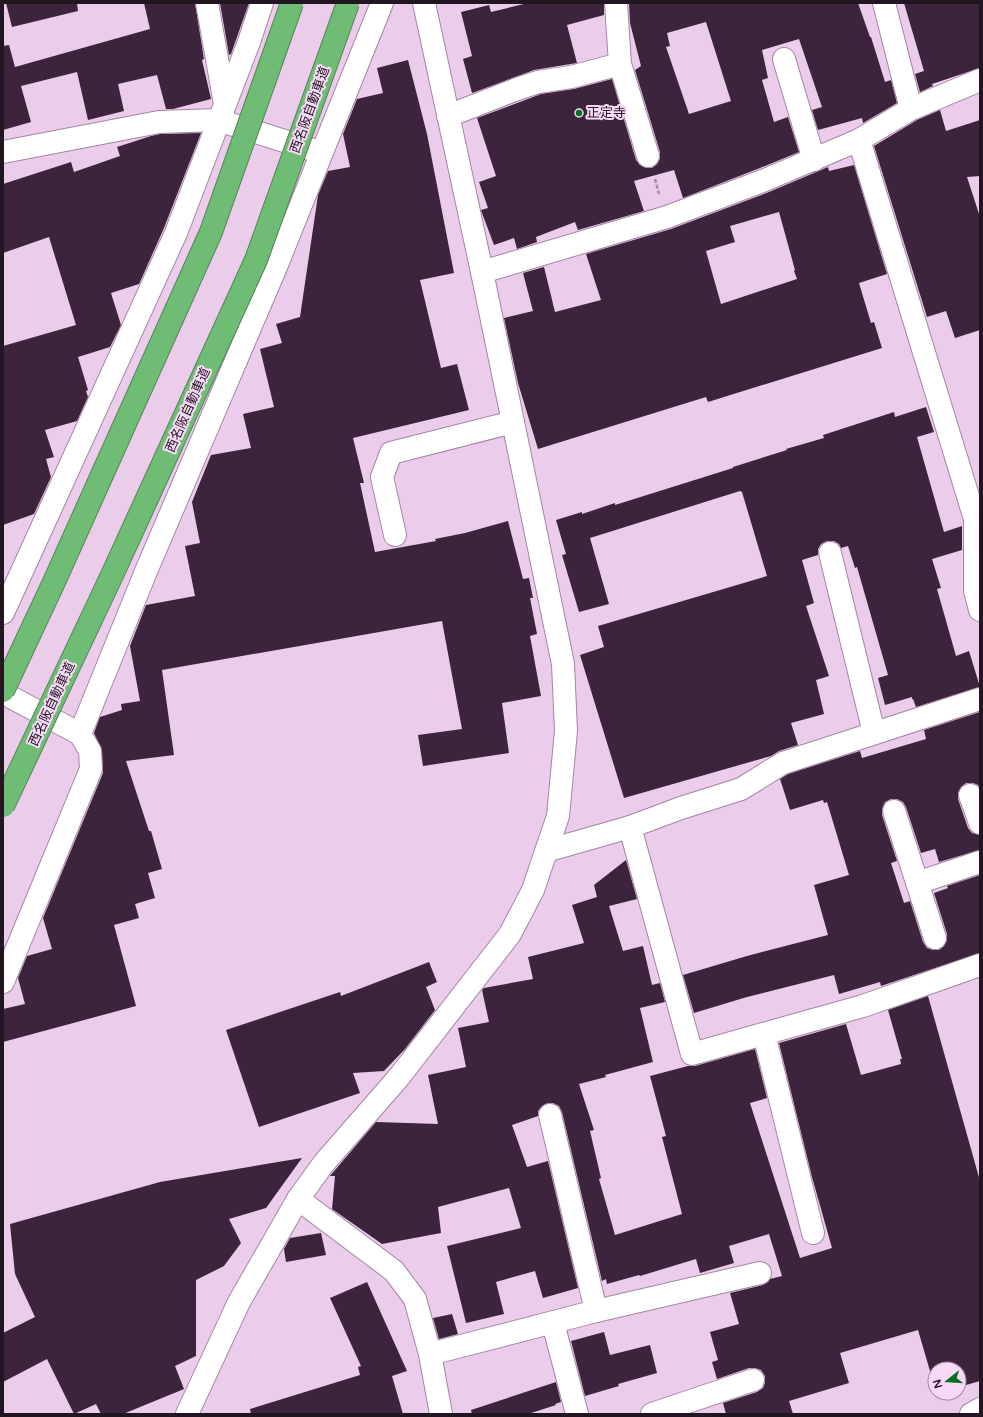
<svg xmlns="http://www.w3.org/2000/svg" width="983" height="1417" font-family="'Varela Round','Noto Sans JP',sans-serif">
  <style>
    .building { fill: #3b243c; fill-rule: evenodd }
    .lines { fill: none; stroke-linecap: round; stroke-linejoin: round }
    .minor-casing { stroke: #a286a3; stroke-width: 24 }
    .path { stroke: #a38ba3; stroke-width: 2.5; stroke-dasharray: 4 2; stroke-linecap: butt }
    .minor { stroke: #fff; stroke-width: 22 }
    .highway-bridge-casing { stroke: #548258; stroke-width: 24; stroke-linecap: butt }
    .highway-bridge { stroke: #6fbc75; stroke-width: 22 }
    .poi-dot { fill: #036f20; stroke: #f8d9f8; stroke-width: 1.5 }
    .labels { text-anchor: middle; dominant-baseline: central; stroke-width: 4; stroke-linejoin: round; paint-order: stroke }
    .street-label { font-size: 13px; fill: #211621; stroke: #f8d9f8 }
    .poi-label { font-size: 13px; fill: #211621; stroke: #f8d9f8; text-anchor: start }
  </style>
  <rect width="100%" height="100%" fill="#ebcceb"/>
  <g class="building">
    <path d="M 6,3 L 77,3 L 78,11 L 12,27 Z"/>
    <path d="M 144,3 L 195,3 L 204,59 L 202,60 L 211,99 L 173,109 L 166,109 L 157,75 L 118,84 L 124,111 L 88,120 L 77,72 L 21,86 L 31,122 L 3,130 L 3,46 L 9,45 L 15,67 L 150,29 Z"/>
    <path d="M 220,3 L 249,3 L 231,54 L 229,55 Z"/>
    <path d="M 528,3 L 604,3 L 604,15 L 567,25 L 577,63 L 534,70 L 472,93 L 463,59 L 472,56 L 461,12 L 489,5 L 491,12 Z"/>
    <path d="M 629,3 L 858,3 L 870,37 L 871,37 L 885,82 L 891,80 L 897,103 L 863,123 L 862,118 L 818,130 L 812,110 L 822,107 L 799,39 L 762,50 L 768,78 L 762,80 L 774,122 L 788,117 L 799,152 L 760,168 L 683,198 L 674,170 L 634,181 L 644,211 L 578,230 L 575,222 L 536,237 L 537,242 L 517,249 L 514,238 L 494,245 L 482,213 L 481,210 L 488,208 L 479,182 L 496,176 L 477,118 L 541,94 L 574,89 L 612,79 L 636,160 L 640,165 L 646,168 L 652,168 L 657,164 L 660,158 L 660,152 L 635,70 L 641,66 L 630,23 ZM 706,22 L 731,101 L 689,114 L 666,47 L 670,46 L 667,33 Z"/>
    <path d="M 904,3 L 980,3 L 980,68 L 932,84 L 933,86 L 920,92 L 915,74 L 924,71 Z"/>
    <path d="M 408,60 L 427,134 L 454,273 L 420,280 L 441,368 L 457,364 L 469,410 L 353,438 L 364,483 L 360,483 L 375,552 L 436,541 L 435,539 L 465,533 L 508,521 L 523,579 L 529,578 L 533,598 L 530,598 L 537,634 L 530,636 L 541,696 L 502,703 L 509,753 L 423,766 L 418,735 L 462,729 L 442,621 L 162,670 L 174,755 L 126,761 L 149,831 L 151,831 L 162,869 L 148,873 L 155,898 L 135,904 L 139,918 L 114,925 L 136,1006 L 3,1042 L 3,1009 L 25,1004 L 18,978 L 27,956 L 52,949 L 43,918 L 103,773 L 102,750 L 94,733 L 100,717 L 122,710 L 121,704 L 140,701 L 130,646 L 146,605 L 195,596 L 185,546 L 200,543 L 192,502 L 211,455 L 251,448 L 243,414 L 274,407 L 260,349 L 282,343 L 276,324 L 300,317 L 318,195 L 328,171 L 350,167 L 343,134 L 357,99 L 383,93 L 377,68 Z"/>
    <path d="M 940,110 L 946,131 L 980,120 L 980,176 L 967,177 L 980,217 L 980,330 L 955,338 L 946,311 L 927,317 L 874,146 L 917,120 Z"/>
    <path d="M 201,133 L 164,228 L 139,284 L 111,293 L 121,325 L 110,347 L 78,357 L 88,390 L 86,391 L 88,397 L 77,421 L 45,430 L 54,457 L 46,459 L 51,477 L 34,514 L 3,525 L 3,346 L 76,325 L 49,237 L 3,253 L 3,184 L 71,162 L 74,172 L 120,156 L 117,147 L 151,136 L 160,134 Z"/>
    <path d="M 854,165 L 887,274 L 859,283 L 871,323 L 874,322 L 882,348 L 708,402 L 706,397 L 538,449 L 518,383 L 504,318 L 533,311 L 523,273 L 544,267 L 555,312 L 601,300 L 586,254 L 671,229 L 769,192 L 828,167 L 829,171 ZM 779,212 L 795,270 L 794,271 L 797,279 L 721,304 L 706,251 L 735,242 L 730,226 Z"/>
    <path d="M 926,407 L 934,432 L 917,437 L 944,532 L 962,526 L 962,550 L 932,559 L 941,588 L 937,589 L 956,656 L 969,651 L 980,687 L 916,707 L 913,699 L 912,699 L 912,697 L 885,705 L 878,678 L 888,675 L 857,567 L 855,568 L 848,546 L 841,548 L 839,544 L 834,541 L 827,541 L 821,544 L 818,549 L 818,555 L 802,560 L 814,603 L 806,606 L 829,676 L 816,680 L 824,714 L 791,723 L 798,745 L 779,751 L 771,756 L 624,798 L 580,655 L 604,647 L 598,626 L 767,576 L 742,492 L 740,491 L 590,538 L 609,604 L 579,612 L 562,555 L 566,554 L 556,520 L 582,512 L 582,514 L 615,503 L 615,505 L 733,468 L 733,467 L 787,450 L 786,449 L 824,438 L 823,435 L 894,412 L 895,417 Z"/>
    <path d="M 980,712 L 980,788 L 978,785 L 973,783 L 966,783 L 961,787 L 958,793 L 958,799 L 968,828 L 972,833 L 980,835 L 980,850 L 939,862 L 935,849 L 921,853 L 906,807 L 903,802 L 897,799 L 891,799 L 885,802 L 882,809 L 882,815 L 897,861 L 891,863 L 904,903 L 910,901 L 923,942 L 927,948 L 933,950 L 939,950 L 944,946 L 947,940 L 947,934 L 934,893 L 948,888 L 947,886 L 980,875 L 980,953 L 881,986 L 880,982 L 839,994 L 834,975 L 747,997 L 694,1013 L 683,975 L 747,956 L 828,935 L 814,885 L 849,875 L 827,802 L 824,803 L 823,800 L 790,810 L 780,779 L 788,774 L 860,751 L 862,758 L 926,739 L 924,730 Z"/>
    <path d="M 626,860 L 637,899 L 609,906 L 623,951 L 643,946 L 652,985 L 660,983 L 665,1002 L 640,1008 L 653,1062 L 605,1075 L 606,1077 L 579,1084 L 594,1130 L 590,1131 L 601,1178 L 599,1179 L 615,1235 L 682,1214 L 662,1137 L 666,1136 L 650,1076 L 688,1066 L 695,1066 L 755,1049 L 767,1098 L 750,1103 L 800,1258 L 832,1248 L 812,1177 L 779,1043 L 846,1024 L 861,1075 L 901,1064 L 900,1059 L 902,1059 L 888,1010 L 928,996 L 980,1181 L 980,1381 L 959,1387 L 959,1369 L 935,1369 L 935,1388 L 918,1330 L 840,1353 L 849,1383 L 789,1401 L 793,1414 L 726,1414 L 723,1403 L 757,1392 L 763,1388 L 765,1383 L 765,1376 L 761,1370 L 755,1368 L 749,1368 L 717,1379 L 712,1362 L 718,1360 L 710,1332 L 739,1324 L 730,1293 L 763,1285 L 768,1282 L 770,1279 L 782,1276 L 769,1234 L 729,1246 L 734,1263 L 700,1273 L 696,1259 L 640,1276 L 639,1275 L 607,1284 L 606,1279 L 602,1281 L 562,1112 L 559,1106 L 553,1103 L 548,1103 L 542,1106 L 538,1111 L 538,1116 L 512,1125 L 527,1167 L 548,1161 L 578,1288 L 543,1298 L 535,1271 L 496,1282 L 504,1314 L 466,1323 L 447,1246 L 521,1228 L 509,1188 L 438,1207 L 441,1233 L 382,1244 L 332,1209 L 335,1176 L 330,1176 L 376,1122 L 438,1124 L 428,1075 L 466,1067 L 458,1028 L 489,1022 L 482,990 L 484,988 L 533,979 L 528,957 L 584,943 L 572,905 L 597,897 L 594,885 Z"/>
    <path d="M 429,962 L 437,982 L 426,987 L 435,1010 L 405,1049 L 384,1071 L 353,1073 L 360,1093 L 259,1127 L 226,1030 L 340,992 L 341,996 Z"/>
    <path d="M 302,1158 L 266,1208 L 229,1219 L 241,1243 L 224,1266 L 196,1280 L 196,1356 L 175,1366 L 184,1389 L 123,1414 L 101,1414 L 96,1404 L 74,1414 L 47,1359 L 3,1382 L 3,1333 L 35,1317 L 15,1274 L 10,1224 L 160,1182 Z"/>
    <path d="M 321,1233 L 326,1255 L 286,1262 L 284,1249 L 290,1238 Z"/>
    <path d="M 367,1282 L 407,1371 L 392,1376 L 403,1414 L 251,1414 L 250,1409 L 360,1375 L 358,1367 L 361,1366 L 330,1298 Z"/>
    <path d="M 452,1314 L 458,1334 L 439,1339 L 433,1318 Z"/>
    <path d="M 604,1332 L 610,1355 L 650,1345 L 657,1373 L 618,1384 L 619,1386 L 585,1396 L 571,1341 Z"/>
    <path d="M 556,1382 L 561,1402 L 555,1404 L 556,1405 L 528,1414 L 472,1414 L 471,1410 Z"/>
  </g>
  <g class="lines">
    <defs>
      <g id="minor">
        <path d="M 207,3 L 225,104"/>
        <path d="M 616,3 L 620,64 L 648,156"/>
        <path d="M 884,3 L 911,109"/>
        <path d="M 784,59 L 814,160"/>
        <path d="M 448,116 L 517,89 L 538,82 L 571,77 L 620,64"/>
        <path d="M 859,140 L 975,519 L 975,591 L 980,610"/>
        <path d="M 3,152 L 159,122 L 218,120 L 316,151"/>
        <path d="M 482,272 L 667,217 L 765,180 L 859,140 L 911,109 L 980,80"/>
        <path d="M 395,535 L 382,477 L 391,453 L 513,422"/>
        <path d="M 830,553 L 874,733"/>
        <path d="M 3,613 L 176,233 L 249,42 L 262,3"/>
        <path d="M 3,693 L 80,734 L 90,751 L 91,769 L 3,982"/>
        <path d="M 80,734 L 147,569 L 276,267 L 382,3"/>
        <path d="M 970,795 L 980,823"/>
        <path d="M 894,811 L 935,938"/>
        <path d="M 630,827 L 692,1054 L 863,1006 L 980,965"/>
        <path d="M 546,851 L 630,827 L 681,808 L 741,789 L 783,763 L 980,699"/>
        <path d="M 917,883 L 980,862"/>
        <path d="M 764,1034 L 813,1233"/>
        <path d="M 550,1115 L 596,1311"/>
        <path d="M 298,1199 L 394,1271 L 415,1299 L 430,1354 L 441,1414"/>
        <path d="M 553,1323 L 577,1414"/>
        <path d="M 430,1354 L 596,1311 L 760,1273"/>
        <path d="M 187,1414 L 239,1302 L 298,1199 L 324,1163 L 399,1077 L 510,934 L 533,890 L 558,816 L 566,731 L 563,664 L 482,272 L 424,3"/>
        <path d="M 652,1414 L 753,1380"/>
        <path d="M 971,1414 L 980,1409"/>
      </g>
    </defs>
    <use href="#minor" class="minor-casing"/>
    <path class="path" d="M 655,179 L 659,194"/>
    <use href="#minor" class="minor"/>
    <defs>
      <g id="highway-bridge">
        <path d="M 3,691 L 54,582 L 211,232 L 292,3"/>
        <path d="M 3,806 L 113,573 L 256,260 L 348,3"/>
      </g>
    </defs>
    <use href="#highway-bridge" class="highway-bridge-casing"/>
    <use href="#highway-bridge" class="highway-bridge"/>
  </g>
  <circle class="poi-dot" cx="579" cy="113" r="4"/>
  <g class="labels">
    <g class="street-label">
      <text transform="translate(310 110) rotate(-70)">西名阪自動車道</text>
      <text transform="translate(188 410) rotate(-66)">西名阪自動車道</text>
      <text transform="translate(52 704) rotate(-65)">西名阪自動車道</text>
    </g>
    <g class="poi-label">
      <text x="587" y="113">正定寺</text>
    </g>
  </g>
  <rect width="983" height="1417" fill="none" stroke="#211621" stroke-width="8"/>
  <g transform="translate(947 1381) rotate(253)"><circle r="19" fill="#f8d9f8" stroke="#a28ba2"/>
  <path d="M0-3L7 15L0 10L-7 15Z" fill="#036f20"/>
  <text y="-6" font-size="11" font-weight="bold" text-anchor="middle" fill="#211621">N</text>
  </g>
</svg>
